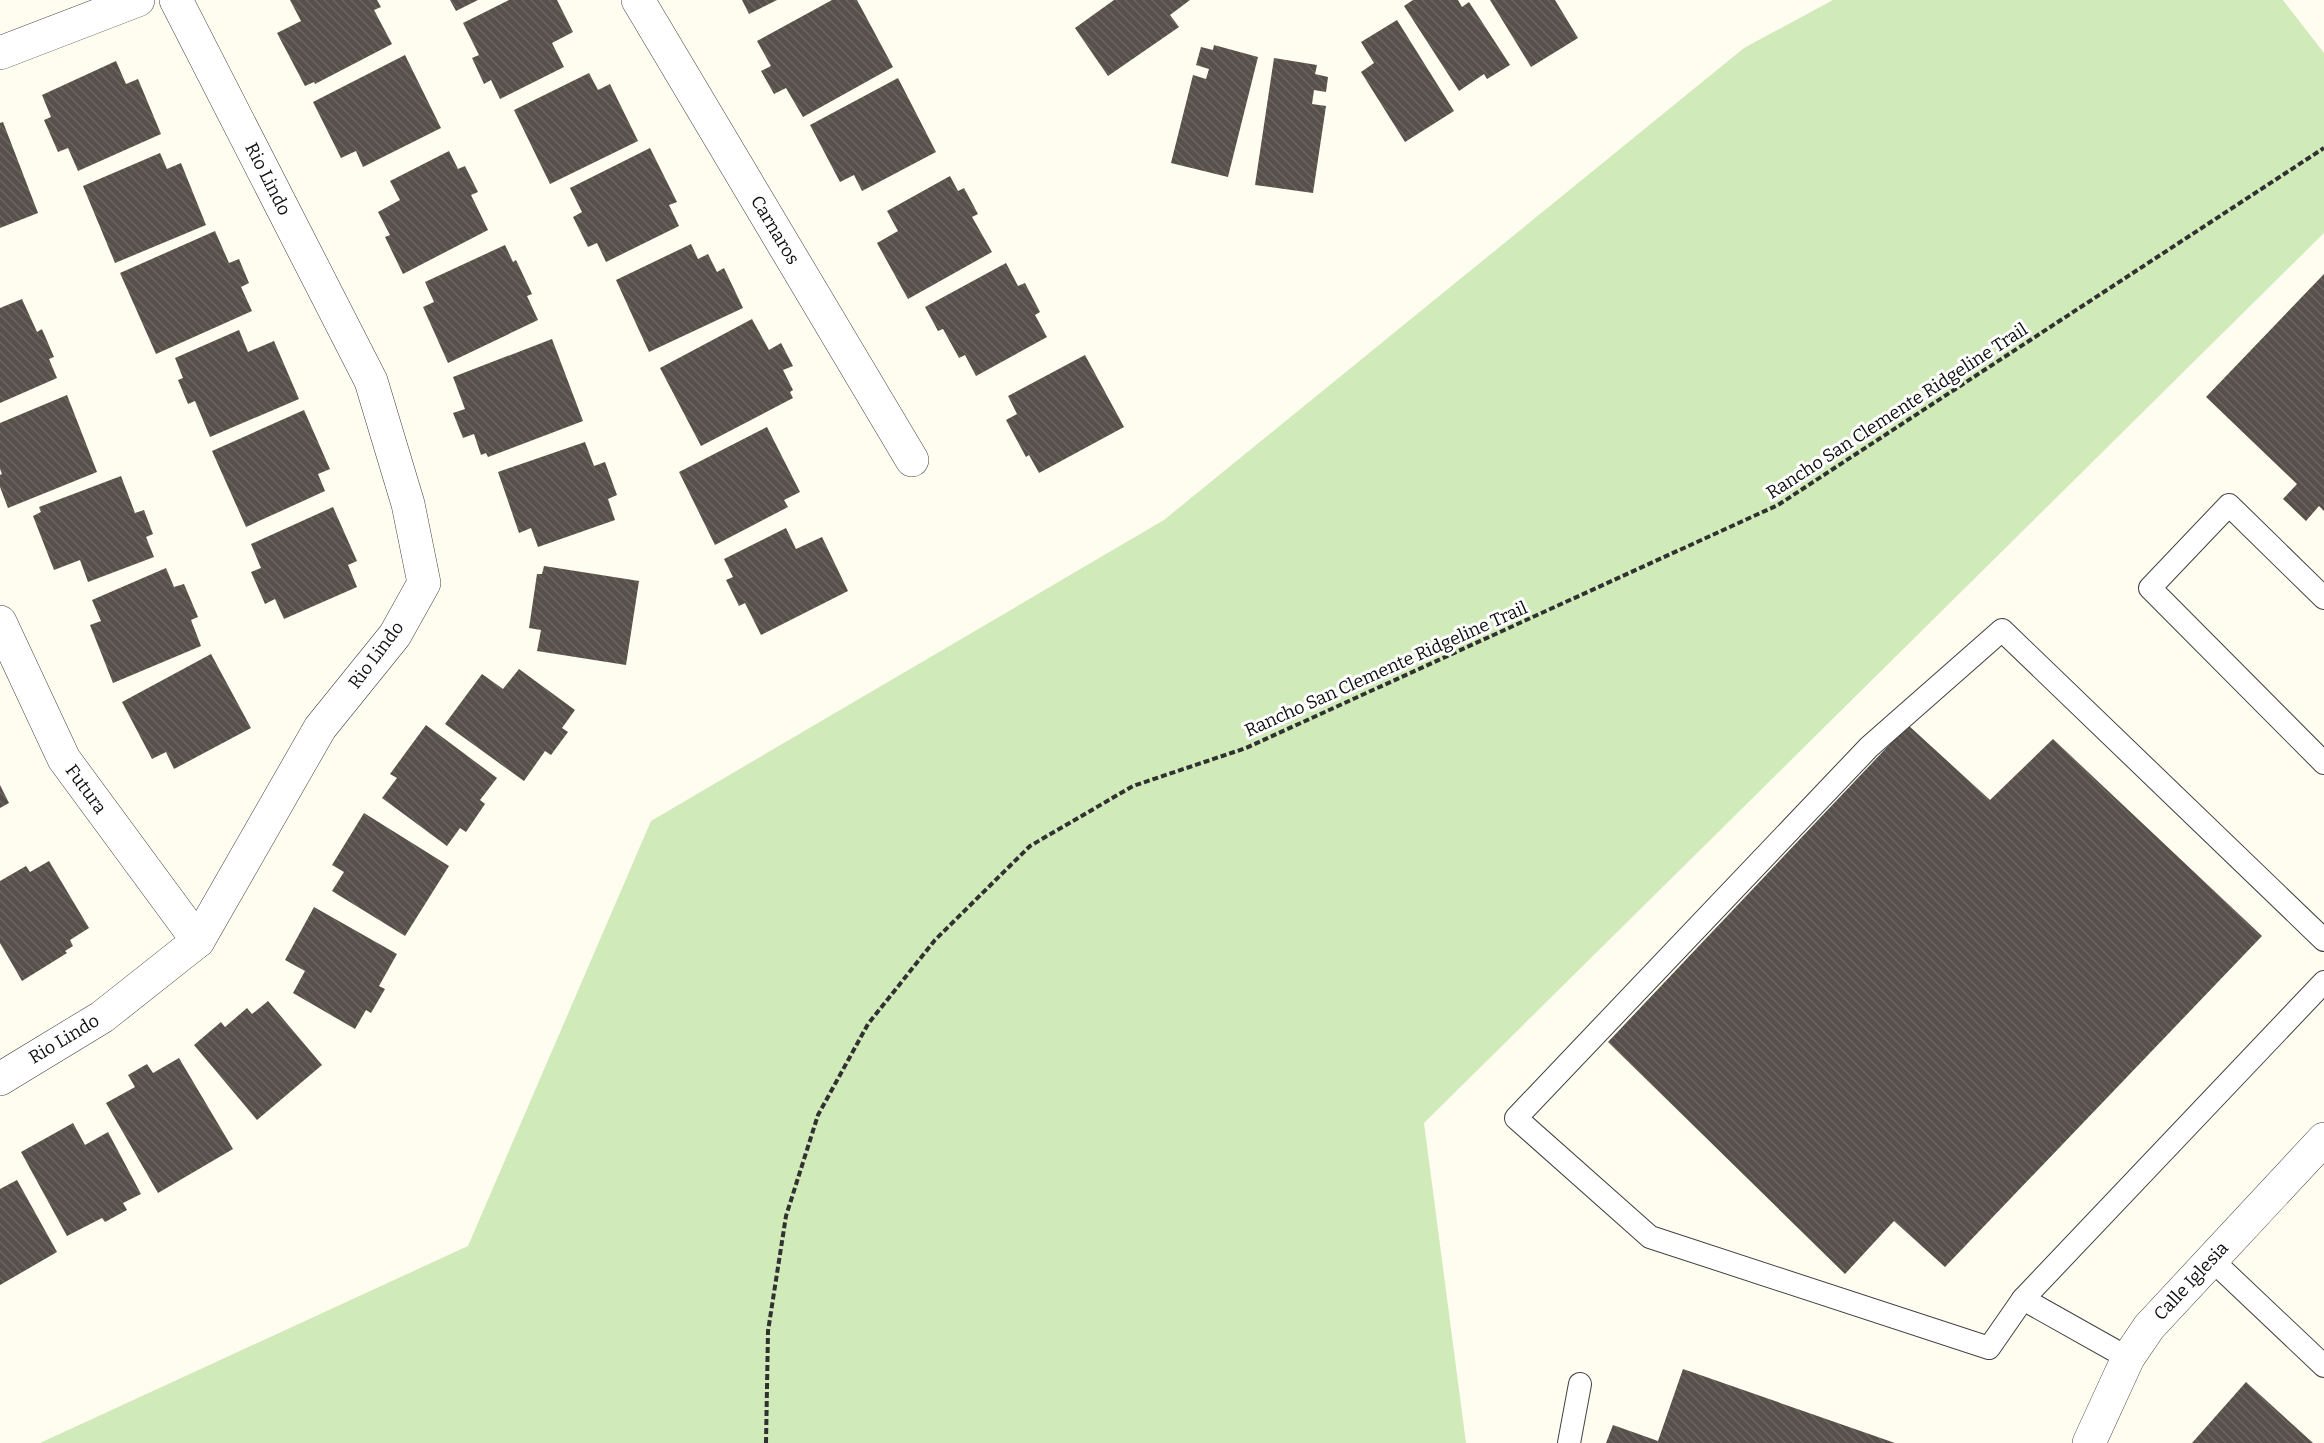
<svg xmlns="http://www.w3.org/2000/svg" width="2324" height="1443" font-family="Bitter,serif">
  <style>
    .grass { fill: #d1eab9 }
    .building { fill: url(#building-back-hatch) }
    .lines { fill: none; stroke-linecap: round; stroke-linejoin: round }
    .service-casing { stroke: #424242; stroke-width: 24 }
    .minor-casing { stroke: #424242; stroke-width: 34 }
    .tertiary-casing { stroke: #424242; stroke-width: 34 }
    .path { stroke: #313131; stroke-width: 4; stroke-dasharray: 6 3; stroke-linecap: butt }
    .service { stroke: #fff; stroke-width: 22 }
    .minor { stroke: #fff; stroke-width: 33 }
    .tertiary { stroke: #fff; stroke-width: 33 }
    .labels { text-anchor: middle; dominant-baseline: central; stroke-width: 6; stroke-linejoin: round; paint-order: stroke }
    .street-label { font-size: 18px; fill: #0f0f0f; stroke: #fff }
  </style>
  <defs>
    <pattern id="building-back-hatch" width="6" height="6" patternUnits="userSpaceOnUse" patternTransform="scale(1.5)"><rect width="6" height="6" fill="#57504b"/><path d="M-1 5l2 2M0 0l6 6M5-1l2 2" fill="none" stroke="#6a6561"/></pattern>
  </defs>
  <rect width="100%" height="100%" fill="#fffcf0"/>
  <path class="grass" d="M 1833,0 L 2283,0 L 2324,53 L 2324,233 L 1424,1123 L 1466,1443 L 40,1443 L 468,1246 L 651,821 L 1164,520 L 1744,48 Z"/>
  <g class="building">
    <path d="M 290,0 L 377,0 L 381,7 L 374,10 L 392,44 L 315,84 L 314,82 L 305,86 L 277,33 L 301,21 Z"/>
    <path d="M 450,0 L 478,0 L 456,11 Z"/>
    <path d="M 509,0 L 557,0 L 573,32 L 552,43 L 564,67 L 500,99 L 491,80 L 484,84 L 472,58 L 479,55 L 463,23 Z"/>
    <path d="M 742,0 L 777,0 L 749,14 Z"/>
    <path d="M 832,0 L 857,0 L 893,67 L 803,117 L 786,88 L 774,94 L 761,71 L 771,66 L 757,41 Z"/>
    <path d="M 1114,0 L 1190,0 L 1170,15 L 1179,27 L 1108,76 L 1075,28 Z"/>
    <path d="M 1413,0 L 1458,0 L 1462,7 L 1469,2 L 1510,65 L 1487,79 L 1484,74 L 1459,91 L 1404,6 Z"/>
    <path d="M 1490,0 L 1555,0 L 1578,38 L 1531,67 Z"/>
    <path d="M 1397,20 L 1454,111 L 1405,142 L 1361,72 L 1374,63 L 1361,42 Z"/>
    <path d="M 1214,45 L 1258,57 L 1228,177 L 1171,163 L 1193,75 L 1206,79 L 1209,69 L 1196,65 L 1201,47 L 1213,50 Z"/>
    <path d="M 405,55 L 441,128 L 363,167 L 356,151 L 341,158 L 313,102 Z"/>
    <path d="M 1274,58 L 1317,65 L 1315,74 L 1328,77 L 1326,92 L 1314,90 L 1312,104 L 1326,106 L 1313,193 L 1255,185 Z"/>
    <path d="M 116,61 L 126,84 L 138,79 L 161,134 L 78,171 L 68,148 L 58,152 L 44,120 L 51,117 L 42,95 Z"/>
    <path d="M 589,73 L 598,90 L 610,84 L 638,141 L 550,184 L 514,110 Z"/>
    <path d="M 898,78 L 936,152 L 862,191 L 854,175 L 840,182 L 810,125 Z"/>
    <path d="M 3,122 L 38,213 L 0,228 L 0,123 Z"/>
    <path d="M 650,148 L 677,202 L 669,205 L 679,226 L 606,262 L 597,243 L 588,247 L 573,217 L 582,212 L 570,188 Z"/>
    <path d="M 449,151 L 458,169 L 465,166 L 478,192 L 471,195 L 488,230 L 403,274 L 385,237 L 390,235 L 378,212 L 400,200 L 390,181 Z"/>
    <path d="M 160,153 L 167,169 L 181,163 L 206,225 L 115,263 L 83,186 Z"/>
    <path d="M 950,176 L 958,191 L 964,188 L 978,214 L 972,217 L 992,252 L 908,299 L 877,243 L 898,231 L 887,211 Z"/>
    <path d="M 215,231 L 229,263 L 239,259 L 249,283 L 241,287 L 252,311 L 156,354 L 120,273 Z"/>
    <path d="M 691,244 L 698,259 L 708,254 L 717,272 L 724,268 L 743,308 L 649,352 L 616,280 Z"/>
    <path d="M 505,245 L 513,262 L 516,260 L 532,294 L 527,296 L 538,320 L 448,363 L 423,307 L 434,302 L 425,282 Z"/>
    <path d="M 1006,263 L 1018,286 L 1025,283 L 1040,312 L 1035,315 L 1047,337 L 976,376 L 965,355 L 959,358 L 943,329 L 938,331 L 925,307 Z"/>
    <path d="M 2324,274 L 2324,511 L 2319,506 L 2306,521 L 2283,499 L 2297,484 L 2206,397 Z"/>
    <path d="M 22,299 L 37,332 L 42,329 L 54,357 L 49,359 L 57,378 L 0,403 L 0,308 Z"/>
    <path d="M 752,319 L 769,350 L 781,343 L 793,366 L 783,370 L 793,390 L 790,392 L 793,398 L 701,446 L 660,368 Z"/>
    <path d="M 239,330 L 248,352 L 274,341 L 299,399 L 210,437 L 195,401 L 188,404 L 178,380 L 183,378 L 175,358 Z"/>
    <path d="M 552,339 L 583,421 L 488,457 L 486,453 L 481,455 L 474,434 L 463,438 L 453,413 L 465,409 L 453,377 Z"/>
    <path d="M 1085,355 L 1124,427 L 1039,473 L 1029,455 L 1026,457 L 1006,420 L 1017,414 L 1008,396 Z"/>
    <path d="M 67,395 L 97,472 L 8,508 L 0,487 L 0,475 L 2,474 L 0,469 L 0,423 Z"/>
    <path d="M 304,410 L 330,469 L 318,474 L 325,491 L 246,527 L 212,451 Z"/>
    <path d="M 767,427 L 800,492 L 784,500 L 788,507 L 715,545 L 679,472 Z"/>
    <path d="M 585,442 L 594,466 L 605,462 L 617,495 L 608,499 L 615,520 L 538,547 L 531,528 L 519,533 L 498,472 Z"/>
    <path d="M 121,476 L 135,513 L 144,510 L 153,534 L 146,537 L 154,557 L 88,582 L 80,560 L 54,570 L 33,516 L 41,512 L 39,507 Z"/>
    <path d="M 333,507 L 357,561 L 348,565 L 357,587 L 284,619 L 275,599 L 265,604 L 251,572 L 261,568 L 251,544 Z"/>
    <path d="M 786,528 L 796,549 L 822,537 L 848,591 L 761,635 L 745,603 L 739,606 L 726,580 L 733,577 L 724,559 Z"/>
    <path d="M 544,566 L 639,581 L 626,665 L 537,651 L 541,630 L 529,628 L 537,574 L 542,574 Z"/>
    <path d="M 166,568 L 174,587 L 184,584 L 198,617 L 191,620 L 201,646 L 113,683 L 90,625 L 101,621 L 92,600 Z"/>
    <path d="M 211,654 L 251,728 L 174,769 L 166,752 L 152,759 L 122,702 Z"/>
    <path d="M 519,669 L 575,710 L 562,728 L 568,732 L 551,755 L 545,751 L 524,781 L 445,724 L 482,674 L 503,689 Z"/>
    <path d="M 426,725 L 497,778 L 480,800 L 485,804 L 466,832 L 460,828 L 447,846 L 382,798 L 397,778 L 390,774 Z"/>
    <path d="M 1908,725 L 1990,800 L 2053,739 L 2262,936 L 1945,1267 L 1894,1221 L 1845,1274 L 1608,1042 Z"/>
    <path d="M 0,785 L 9,803 L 0,808 Z"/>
    <path d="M 364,813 L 449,866 L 405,936 L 332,891 L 344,872 L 332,865 Z"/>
    <path d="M 49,861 L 89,928 L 70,940 L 73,946 L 65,951 L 67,953 L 22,981 L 0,943 L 0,881 L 26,866 L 30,872 Z"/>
    <path d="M 314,907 L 397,954 L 379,986 L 385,989 L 371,1013 L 366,1010 L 355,1029 L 293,993 L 305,971 L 285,960 Z"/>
    <path d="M 268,1001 L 322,1065 L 257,1120 L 194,1045 L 221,1022 L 225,1027 L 247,1008 L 252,1014 Z"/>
    <path d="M 179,1058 L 233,1149 L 158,1193 L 106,1103 L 135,1087 L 128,1075 L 147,1064 L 153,1073 Z"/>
    <path d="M 73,1123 L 85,1145 L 108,1132 L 141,1194 L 123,1203 L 127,1210 L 105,1222 L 102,1218 L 67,1236 L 21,1152 Z"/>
    <path d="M 17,1180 L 57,1252 L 0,1285 L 0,1189 Z"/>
    <path d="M 1683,1369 L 1895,1443 L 1606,1443 L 1613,1425 L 1658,1441 Z"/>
    <path d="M 2246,1382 L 2313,1443 L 2192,1443 Z"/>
  </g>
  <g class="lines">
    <defs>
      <g id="service">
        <path d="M 2324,598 L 2229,505 L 2150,588 L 2324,763"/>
        <path d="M 2211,1259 L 2324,1366"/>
        <path d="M 2023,1299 L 2324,982"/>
        <path d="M 2128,1358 L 2023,1299 L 1989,1348 L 1650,1237 L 1516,1118 L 1869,747 L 2002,630 L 2324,940"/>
        <path d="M 1569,1443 L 1580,1384"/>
      </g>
      <g id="minor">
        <path d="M 638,0 L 912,460"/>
        <path d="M 0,53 L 138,0"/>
        <path d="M 0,622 L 64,759 L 198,941"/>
        <path d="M 0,1079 L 102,1017 L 198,941 L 320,728 L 395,635 L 424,583 L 408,504 L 371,381 L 176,0"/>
      </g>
      <path id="tertiary" d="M 2089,1443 L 2128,1358 L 2149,1327 L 2324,1139"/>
    </defs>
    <use href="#service" class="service-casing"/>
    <use href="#minor" class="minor-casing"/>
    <use href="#tertiary" class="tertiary-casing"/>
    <path class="path" d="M 766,1443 L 768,1331 L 786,1216 L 818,1115 L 868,1024 L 935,940 L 1030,846 L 1133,786 L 1246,748 L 1778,505 L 2324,148"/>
    <use href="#service" class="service"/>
    <use href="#minor" class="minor"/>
    <use href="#tertiary" class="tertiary"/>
  </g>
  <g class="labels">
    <g class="street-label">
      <text transform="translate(268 179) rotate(63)">Rio Lindo</text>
      <text transform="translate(775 230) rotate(59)">Carnaros</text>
      <text transform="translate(1897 411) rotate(-33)">Rancho San Clemente Ridgeline Trail</text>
      <text transform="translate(376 655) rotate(-53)">Rio Lindo</text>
      <text transform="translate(1386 669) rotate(-24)">Rancho San Clemente Ridgeline Trail</text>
      <text transform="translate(86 789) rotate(54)">Futura</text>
      <text transform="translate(64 1039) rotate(-31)">Rio Lindo</text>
      <text transform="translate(2191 1281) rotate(-47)">Calle Iglesia</text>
    </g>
  </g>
</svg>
